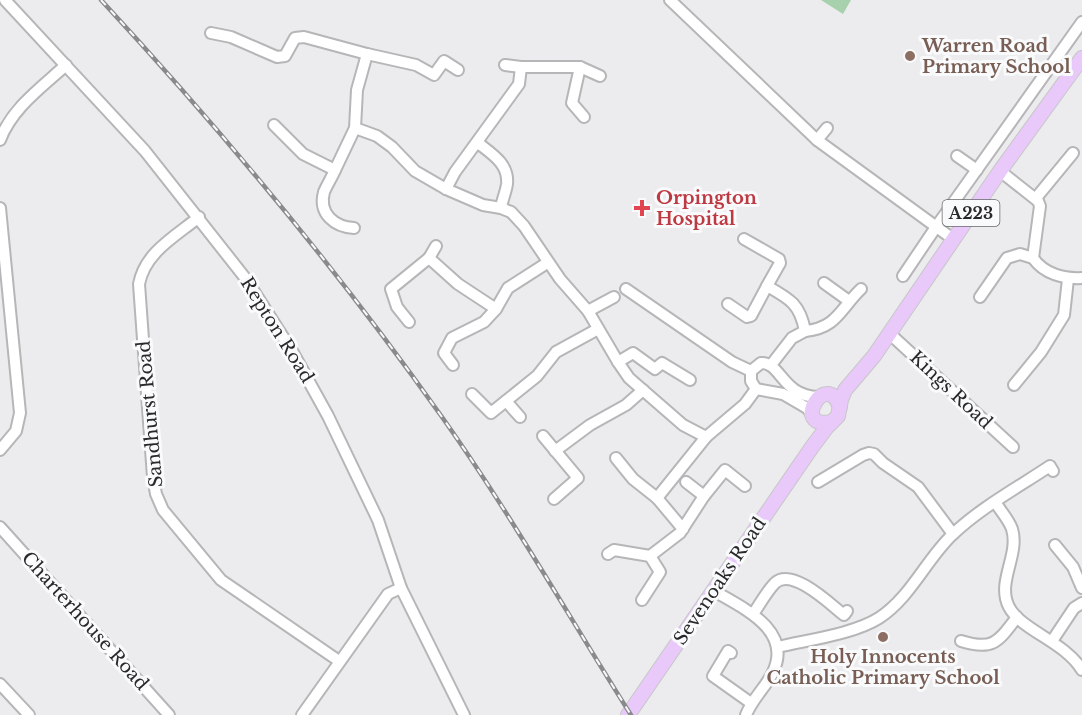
<svg xmlns="http://www.w3.org/2000/svg" width="1082" height="715" font-family="'Libre Baskerville',serif">
  <style>
    .park { fill: #a7d1ac }
    .lines { fill: none; stroke-linecap: round; stroke-linejoin: round }
    .minor-casing { stroke: #b6b6b8; stroke-width: 14 }
    .major-casing { stroke: #c7c7c8; stroke-width: 16 }
    .minor { stroke: #fff; stroke-width: 10 }
    .major { stroke: #e9c8fa; stroke-width: 14 }
    .rail-casing { stroke: #8a8a8c; stroke-width: 4.5 }
    .rail { stroke: #f9fafb; stroke-width: 2; stroke-dasharray: 7; stroke-linecap: butt }
    .education-dot { fill: #8d6e63; stroke: #f9fafb; stroke-width: 2 }
    .health-dot { fill: #e0444e; stroke: #f9fafb; stroke-width: 2 }
    .labels { text-anchor: middle; dominant-baseline: central; stroke-width: 6; stroke-linejoin: round; paint-order: stroke }
    .shield { fill: #f9fafb; stroke: #676869; stroke-width: 1.5 }
    .shield-label { font-size: 16px; font-weight: bold; fill: #29292a }
    .education-label { font-size: 18px; font-weight: bold; fill: #785e54; stroke: #f9fafb; text-anchor: start }
    .health-label { font-size: 18px; font-weight: bold; fill: #be3a42; stroke: #f9fafb; text-anchor: start }
    .street-label { font-size: 18px; fill: #29292a; stroke: #f9fafb }
  </style>
  <rect width="100%" height="100%" fill="#ececee"/>
  <path class="park" d="M 821,0 L 851,0 L 843,14 Z"/>
  <g class="lines">
    <defs>
      <g id="minor">
        <path d="M 5,0 L 145,151 L 246,279 L 292,351 L 328,416 L 378,520 L 401,588 L 464,715"/>
        <path d="M 670,0 L 817,140 L 953,239"/>
        <path d="M 211,33 L 231,37 L 277,57 L 285,56 L 295,38 L 304,37 L 367,54 L 357,90 L 355,128 L 335,170 L 303,154 L 274,125"/>
        <path d="M 367,54 L 416,65 L 434,75 L 444,61 L 458,70"/>
        <path d="M 505,65 L 521,67"/>
        <path d="M 580,67 L 572,103 L 584,117"/>
        <path d="M 355,128 L 377,136 L 392,147 L 415,171 L 446,189 L 483,205 L 501,208 L 511,212 L 524,226 L 560,279 L 588,311 L 618,362 L 629,378 L 683,425 L 706,437 L 745,404 L 756,389"/>
        <path d="M 0,140 C 12,108 42,87 66,65"/>
        <path d="M 817,140 L 827,128"/>
        <path d="M 478,143 C 492,154 509,164 507,184 C 506,192 502,200 501,208"/>
        <path d="M 957,156 L 977,170"/>
        <path d="M 335,170 C 332,177 327,185 324,192 C 318,214 335,227 354,228"/>
        <path d="M 1000,171 L 1038,201 L 1040,206 L 1033,258 C 1044,274 1064,279 1082,278"/>
        <path d="M 446,189 L 455,172 L 519,84 L 521,67 L 580,67 L 600,76"/>
        <path d="M 1036,198 L 1073,153"/>
        <path d="M 0,208 L 20,413 L 16,431 L 0,450"/>
        <path d="M 199,217 C 176,236 145,252 139,284 L 153,477 L 156,494 L 163,510 L 221,580 L 339,661"/>
        <path d="M 744,239 L 779,259 L 780,263 L 767,286 C 790,299 800,304 805,331 L 792,338 L 771,365"/>
        <path d="M 429,258 L 436,246"/>
        <path d="M 903,276 L 936,227 L 1082,22"/>
        <path d="M 824,283 L 849,301"/>
        <path d="M 626,289 L 732,362 L 751,371"/>
        <path d="M 980,297 L 1007,258 L 1020,254 L 1033,258"/>
        <path d="M 728,304 L 747,317 L 751,316 L 767,286"/>
        <path d="M 588,311 L 614,297"/>
        <path d="M 409,322 L 397,307 L 391,289 L 429,258 L 458,284 L 496,309 L 508,288 L 547,263"/>
        <path d="M 805,331 C 837,328 840,309 861,289"/>
        <path d="M 889,333 L 1013,447"/>
        <path d="M 618,362 L 633,353 L 655,369 L 662,363 L 690,380"/>
        <path d="M 453,365 L 444,353 L 452,338 L 484,322 L 496,309"/>
        <path d="M 1014,385 L 1041,352 L 1064,315 L 1068,279"/>
        <path d="M 472,394 L 491,413 L 537,376 L 556,352 L 598,329"/>
        <path d="M 506,401 L 520,417"/>
        <path d="M 812,414 L 807,408 L 783,394 L 756,389 L 751,381 L 751,371 L 761,363 C 781,362 782,396 818,397"/>
        <path d="M 543,436 L 578,478 L 554,499"/>
        <path d="M 555,451 L 590,425 L 626,405 L 643,390"/>
        <path d="M 616,458 L 633,479 L 657,498 L 706,437"/>
        <path d="M 686,482 L 704,496 L 725,470 L 745,486"/>
        <path d="M 818,482 L 863,455 L 869,453 L 874,454 L 883,463 L 918,487 L 953,534"/>
        <path d="M 657,498 L 683,529"/>
        <path d="M 995,502 C 1000,510 1009,520 1012,529 C 1020,555 996,582 1009,607 C 1022,631 1064,641 1082,670"/>
        <path d="M 0,527 L 169,715"/>
        <path d="M 1055,545 L 1073,567 L 1082,588"/>
        <path d="M 608,554 L 614,550 L 650,556 L 680,533 L 704,496"/>
        <path d="M 714,591 C 743,608 793,630 773,672 C 766,687 752,699 746,715"/>
        <path d="M 642,600 L 660,572 L 650,556"/>
        <path d="M 753,614 C 760,604 767,591 775,583 C 792,567 830,604 844,615 L 847,611"/>
        <path d="M 961,641 C 993,651 998,642 1017,617"/>
        <path d="M 1052,641 L 1074,608 L 1082,603"/>
        <path d="M 778,647 C 807,640 854,634 879,618 C 910,598 926,560 952,535 C 980,508 1017,488 1050,466 L 1053,471"/>
        <path d="M 731,653 L 728,651 L 713,676 L 751,703"/>
        <path d="M 0,684 L 29,715"/>
        <path d="M 302,715 L 388,594 L 401,588"/>
      </g>
      <g id="major">
        <path d="M 831,422 C 790,430 826,368 840,407"/>
        <path d="M 628,715 L 812,447 L 827,427 L 838,416 L 841,400 L 845,390 L 874,356 L 1000,171 L 1082,58"/>
      </g>
    </defs>
    <use href="#minor" class="minor-casing"/>
    <use href="#major" class="major-casing"/>
    <use href="#minor" class="minor"/>
    <use href="#major" class="major"/>
    <defs>
      <path id="rail" d="M 101,0 C 224,133 337,269 442,417 C 510,513 568,615 631,715"/>
    </defs>
    <use href="#rail" class="rail-casing"/>
    <use href="#rail" class="rail"/>
  </g>
  <g class="education-dot">
    <circle cx="910" cy="56" r="6"/>
    <circle cx="883" cy="637" r="6"/>
  </g>
  <path class="health-dot" d="M639 199h6v6h6v6h-6v6h-6v-6h-6v-6h6z"/>
  <g class="labels">
    <rect class="shield" x="942.5" y="200" width="57" height="26" rx="4.5"/>
    <g class="shield-label">
      <text x="971" y="213">A223</text>
    </g>
    <g class="education-label">
      <text x="922" y="46">Warren Road<tspan x="922" dy="21">Primary School</tspan></text>
      <text x="883" y="657" text-anchor="middle">Holy Innocents<tspan x="883" dy="21">Catholic Primary School</tspan></text>
    </g>
    <g class="health-label">
      <text x="656" y="198">Orpington<tspan x="656" dy="21">Hospital</tspan></text>
    </g>
    <g class="street-label">
      <text transform="translate(277 330) rotate(58)">Repton Road</text>
      <text transform="translate(951 390) rotate(43)">Kings Road</text>
      <text transform="translate(150 414) rotate(-95)">Sandhurst Road</text>
      <text transform="translate(720 581) rotate(-56)">Sevenoaks Road</text>
      <text transform="translate(85 621) rotate(48)">Charterhouse Road</text>
    </g>
  </g>
</svg>
